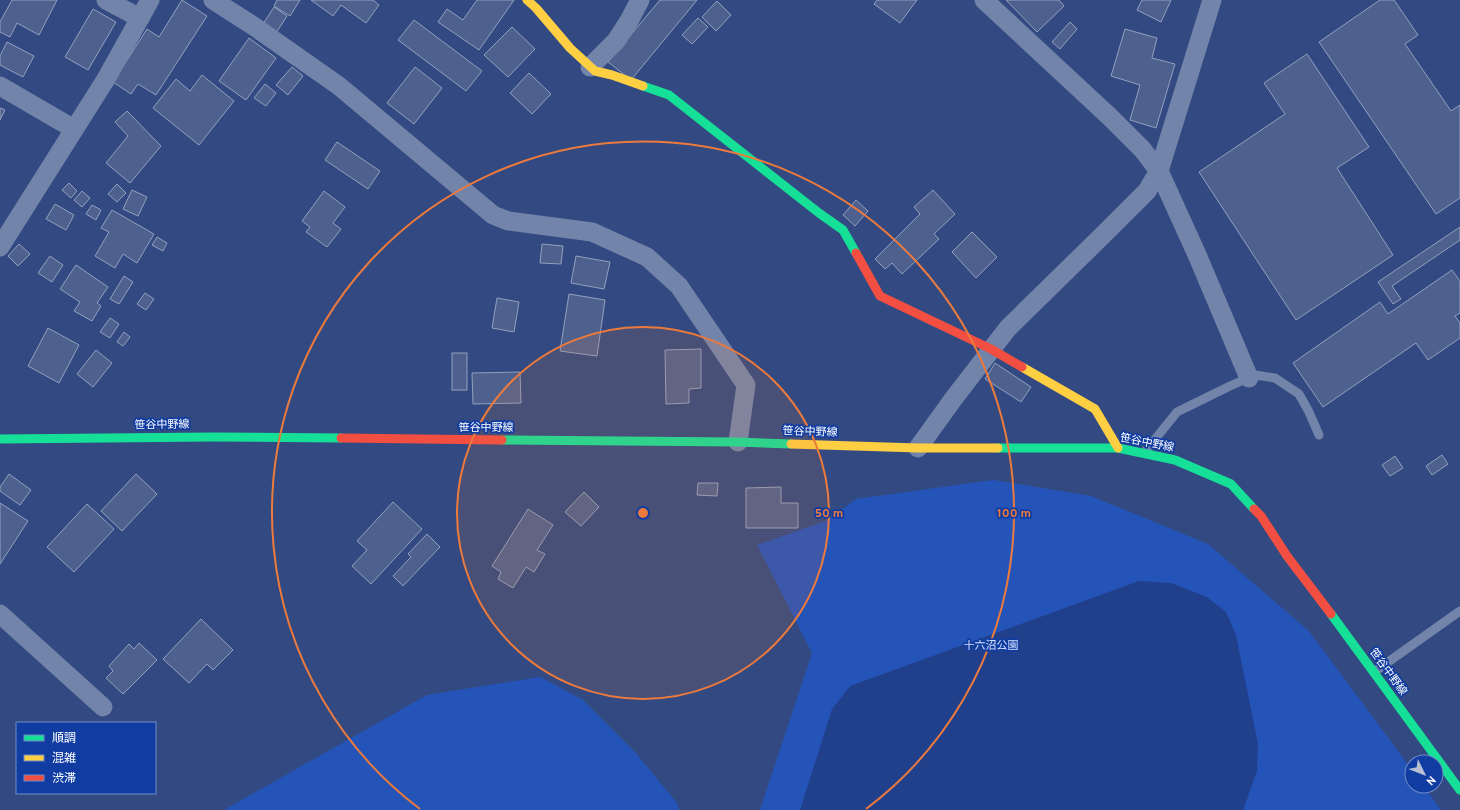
<svg xmlns="http://www.w3.org/2000/svg" width="1460" height="810" font-family="Overpass,'Noto Sans JP',sans-serif">
  <style>
    .green { fill: #2554b8 }
    .water { fill: #21408c }
    .building { fill: #4e618e; stroke: #93a0be }
    .lines { fill: none; stroke-linecap: round; stroke-linejoin: round }
    .lane { stroke: #7384aa; stroke-width: 9 }
    .street { stroke: #7384aa; stroke-width: 19 }
    .fast { stroke: #16e098; stroke-width: 9 }
    .slow { stroke: #ffcf43; stroke-width: 9 }
    .jam { stroke: #f24e42; stroke-width: 9 }
    .ring { fill: none; stroke: #ed7a3d; stroke-width: 2 }
    .labels { text-anchor: middle; dominant-baseline: central; stroke-width: 3.5; stroke-linejoin: round; paint-order: stroke }
    .street-label { font-size: 11px; fill: #fff; stroke: #113da2 }
    .park-label { font-size: 11px; fill: #d4e1fe; stroke: #113da2 }
    .centre { fill: #ed7a3d; stroke: #113da2; stroke-width: 2 }
    .ring-label { font-size: 12px; text-anchor: middle; font-weight: bold; fill: #ed7a3d; stroke: #113da2; stroke-width: 3.5; stroke-linejoin: round; paint-order: stroke }
  </style>
  <rect width="100%" height="100%" fill="#324a81"/>
  <g class="green">
    <path d="M 993,480 L 1091,496 L 1208,544 L 1309,631 L 1412,770 L 1412,786 L 1424,786 L 1441,810 L 760,810 L 812,653 L 757,545 L 828,520 L 856,499 Z"/>
    <path d="M 540,677 L 583,700 L 635,752 L 677,803 L 679,810 L 224,810 L 427,695 Z"/>
  </g>
  <path class="water" d="M 1139,581 L 1171,583 L 1207,597 L 1226,612 L 1236,635 L 1258,744 L 1257,771 L 1243,810 L 800,810 L 832,709 L 850,686 Z"/>
  <g class="building">
    <path d="M 12,0 L 57,0 L 39,35 L 17,23 L 10,37 L 0,32 L 0,22 Z"/>
    <path d="M 182,0 L 207,16 L 156,95 L 138,84 L 131,94 L 113,82 L 147,29 L 159,37 Z"/>
    <path d="M 277,0 L 300,0 L 290,16 L 274,6 Z"/>
    <path d="M 311,0 L 373,0 L 379,5 L 366,23 L 341,5 L 333,16 Z"/>
    <path d="M 477,0 L 514,0 L 479,50 L 438,22 L 447,9 L 463,20 Z"/>
    <path d="M 660,0 L 697,0 L 631,80 L 608,62 Z"/>
    <path d="M 877,0 L 917,0 L 900,23 L 874,4 Z"/>
    <path d="M 1006,0 L 1059,0 L 1064,6 L 1037,32 Z"/>
    <path d="M 1142,0 L 1171,0 L 1161,22 L 1137,10 Z"/>
    <path d="M 1380,0 L 1394,0 L 1418,35 L 1405,44 L 1451,111 L 1460,105 L 1460,198 L 1436,214 L 1319,42 Z"/>
    <path d="M 717,1 L 731,15 L 716,31 L 702,17 Z"/>
    <path d="M 274,7 L 287,16 L 276,33 L 263,24 Z"/>
    <path d="M 93,9 L 116,22 L 88,70 L 65,57 Z"/>
    <path d="M 698,18 L 708,27 L 692,44 L 682,35 Z"/>
    <path d="M 414,20 L 482,71 L 466,91 L 398,40 Z"/>
    <path d="M 1070,22 L 1077,29 L 1060,49 L 1052,42 Z"/>
    <path d="M 512,27 L 535,49 L 508,77 L 484,55 Z"/>
    <path d="M 1125,29 L 1157,38 L 1152,58 L 1175,64 L 1156,128 L 1130,120 L 1140,85 L 1111,76 Z"/>
    <path d="M 249,38 L 276,58 L 246,100 L 219,81 Z"/>
    <path d="M 7,42 L 34,56 L 23,77 L 0,65 L 0,56 Z"/>
    <path d="M 1307,54 L 1369,147 L 1337,168 L 1393,255 L 1296,320 L 1199,172 L 1285,114 L 1264,83 Z"/>
    <path d="M 292,67 L 303,76 L 288,95 L 276,85 Z"/>
    <path d="M 415,67 L 442,88 L 414,124 L 387,103 Z"/>
    <path d="M 529,73 L 551,94 L 532,114 L 510,93 Z"/>
    <path d="M 202,75 L 234,101 L 199,145 L 153,108 L 176,79 L 190,91 Z"/>
    <path d="M 265,84 L 276,93 L 266,106 L 254,98 Z"/>
    <path d="M 0,108 L 5,110 L 0,120 Z"/>
    <path d="M 127,111 L 161,146 L 130,183 L 106,163 L 128,136 L 115,122 Z"/>
    <path d="M 337,142 L 380,171 L 368,189 L 325,160 Z"/>
    <path d="M 69,183 L 77,191 L 71,198 L 62,190 Z"/>
    <path d="M 117,184 L 126,193 L 117,202 L 108,194 Z"/>
    <path d="M 132,190 L 147,197 L 138,216 L 123,209 Z"/>
    <path d="M 933,190 L 955,214 L 934,234 L 939,239 L 902,274 L 892,263 L 885,269 L 875,259 L 920,214 L 914,207 Z"/>
    <path d="M 82,191 L 90,198 L 82,207 L 74,200 Z"/>
    <path d="M 324,191 L 345,207 L 333,223 L 341,229 L 327,247 L 306,232 L 310,227 L 302,221 Z"/>
    <path d="M 856,200 L 868,211 L 855,226 L 843,215 Z"/>
    <path d="M 55,204 L 74,215 L 66,230 L 46,219 Z"/>
    <path d="M 92,205 L 101,210 L 96,220 L 86,214 Z"/>
    <path d="M 112,210 L 154,234 L 137,263 L 123,254 L 115,268 L 95,256 L 109,232 L 101,228 Z"/>
    <path d="M 1460,227 L 1460,240 L 1392,286 L 1401,299 L 1393,304 L 1378,282 Z"/>
    <path d="M 972,232 L 997,257 L 976,278 L 952,252 Z"/>
    <path d="M 157,237 L 167,243 L 163,251 L 152,245 Z"/>
    <path d="M 19,244 L 30,254 L 18,266 L 8,256 Z"/>
    <path d="M 542,244 L 563,246 L 561,264 L 540,263 Z"/>
    <path d="M 50,256 L 63,265 L 52,282 L 38,273 Z"/>
    <path d="M 576,256 L 610,262 L 604,289 L 571,283 Z"/>
    <path d="M 76,265 L 108,287 L 97,303 L 101,306 L 92,321 L 74,311 L 80,302 L 60,289 Z"/>
    <path d="M 1452,270 L 1460,281 L 1460,313 L 1455,316 L 1460,323 L 1460,338 L 1428,360 L 1416,343 L 1323,407 L 1293,363 L 1380,302 L 1388,314 Z"/>
    <path d="M 124,276 L 133,282 L 119,304 L 110,299 Z"/>
    <path d="M 145,293 L 154,299 L 146,310 L 137,304 Z"/>
    <path d="M 569,294 L 605,300 L 597,356 L 560,351 Z"/>
    <path d="M 497,298 L 519,302 L 514,332 L 492,328 Z"/>
    <path d="M 110,318 L 119,324 L 110,338 L 100,332 Z"/>
    <path d="M 48,328 L 79,345 L 59,383 L 28,366 Z"/>
    <path d="M 124,332 L 130,337 L 123,346 L 117,342 Z"/>
    <path d="M 701,349 L 701,388 L 689,389 L 689,403 L 666,404 L 665,350 Z"/>
    <path d="M 96,350 L 112,363 L 93,387 L 77,374 Z"/>
    <rect x="452" y="353" width="15" height="37"/>
    <path d="M 995,363 L 1031,387 L 1021,402 L 985,379 Z"/>
    <path d="M 520,372 L 521,403 L 473,404 L 472,373 Z"/>
    <path d="M 1442,455 L 1448,464 L 1432,475 L 1426,466 Z"/>
    <path d="M 1395,456 L 1403,468 L 1390,476 L 1382,465 Z"/>
    <path d="M 9,474 L 31,490 L 20,505 L 0,491 L 0,487 Z"/>
    <path d="M 136,474 L 157,494 L 122,531 L 101,511 Z"/>
    <path d="M 698,483 L 718,483 L 717,496 L 697,495 Z"/>
    <path d="M 781,487 L 781,503 L 798,503 L 798,528 L 746,528 L 746,488 Z"/>
    <path d="M 584,492 L 599,507 L 581,526 L 565,512 Z"/>
    <path d="M 393,502 L 422,529 L 371,584 L 352,566 L 367,550 L 357,541 Z"/>
    <path d="M 0,503 L 28,521 L 0,564 Z"/>
    <path d="M 87,504 L 114,529 L 74,572 L 47,547 Z"/>
    <path d="M 528,509 L 553,525 L 537,550 L 545,554 L 534,572 L 526,567 L 513,588 L 498,579 L 501,572 L 492,566 Z"/>
    <path d="M 427,534 L 440,547 L 403,586 L 393,576 L 411,557 L 408,554 Z"/>
    <path d="M 201,619 L 233,650 L 213,670 L 207,664 L 189,683 L 163,659 Z"/>
    <path d="M 139,643 L 157,660 L 123,694 L 106,678 L 113,671 L 109,666 L 129,644 L 134,649 Z"/>
  </g>
  <g class="lines">
    <g class="lane">
      <path d="M 1144,453 L 1177,412 L 1230,386 L 1255,375 L 1275,378 L 1299,394 L 1309,412 L 1319,435"/>
      <path d="M 1374,672 L 1460,611"/>
    </g>
    <g class="street">
      <path d="M 106,0 L 140,18"/>
      <path d="M 213,0 L 255,27 L 339,86 L 493,215 L 508,221 L 592,232 L 647,257 L 679,286 L 746,385 L 738,442"/>
      <path d="M 984,0 L 1111,118 L 1142,149 L 1159,171 L 1198,257 L 1249,378"/>
      <path d="M 590,67 L 616,41 L 629,21 L 640,0"/>
      <path d="M 0,86 L 74,129"/>
      <path d="M 0,247 L 106,79 L 150,0"/>
      <path d="M 918,448 L 954,398 L 1008,328 L 1106,232 L 1147,191 L 1159,171 L 1212,0"/>
      <path d="M 0,614 L 103,707"/>
    </g>
    <g class="fast">
      <path d="M 643,86 L 669,95 L 819,213 L 843,230 L 856,253"/>
      <path d="M 0,439 L 212,437 L 341,438"/>
      <path d="M 502,440 L 738,442 L 791,444"/>
      <path d="M 998,448 L 1118,448 L 1175,460 L 1231,484 L 1254,509"/>
      <path d="M 1331,614 L 1460,790"/>
    </g>
    <g class="slow">
      <path d="M 527,0 L 536,8 L 570,48 L 595,71 L 612,75 L 643,86"/>
      <path d="M 1022,367 L 1095,409 L 1118,448"/>
      <path d="M 791,444 L 918,448 L 998,448"/>
    </g>
    <g class="jam">
      <path d="M 856,253 L 880,296 L 991,349 L 1022,367"/>
      <path d="M 341,438 L 502,440"/>
      <path d="M 1254,509 L 1261,516 L 1287,556 L 1331,614"/>
    </g>
  </g>
  <circle cx="643" cy="513" r="186" fill="#ed7a3d" fill-opacity=".12"/>
  <g class="ring">
    <circle cx="643" cy="513" r="186"/>
    <path d="M420 809A371 371 0 1 1 866 809"/>
  </g>
  <g class="labels">
    <g class="street-label">
      <text transform="translate(162 425) rotate(-1)">笹谷中野線</text>
      <text x="486" y="428">笹谷中野線</text>
      <text transform="translate(810 432) rotate(2)">笹谷中野線</text>
      <text transform="translate(1147 443) rotate(11)">笹谷中野線</text>
      <text transform="translate(1388 672) rotate(54)">笹谷中野線</text>
    </g>
    <g class="park-label">
      <text x="991" y="646">十六沼公園</text>
    </g>
  </g>
  <circle cx="643" cy="513" r="6" class="centre"/>
  <g class="ring-label">
    <text x="829" y="517">50 m</text>
    <text x="1014" y="517">100 m</text>
  </g>
  <rect x="16" y="722" width="140" height="72" fill="#113da2" stroke="#708bc7"/>
  <rect x="24" y="735" width="20" height="6" fill="#16e098" stroke="#708bc7"/>
  <text x="52" y="742" font-size="12" fill="#ffffff">順調</text>
  <rect x="24" y="755" width="20" height="6" fill="#ffcf43" stroke="#708bc7"/>
  <text x="52" y="762" font-size="12" fill="#ffffff">混雑</text>
  <rect x="24" y="775" width="20" height="6" fill="#f24e42" stroke="#708bc7"/>
  <text x="52" y="782" font-size="12" fill="#ffffff">渋滞</text>
  <g transform="translate(1424 774) rotate(133)"><circle r="19" fill="#113da2" stroke="#708bc7"/>
  <path d="M0-3L7 15L0 10L-7 15Z" fill="#b7c0d3"/>
  <text y="-6" font-size="11" font-weight="bold" text-anchor="middle" fill="#ffffff">N</text>
  </g>
</svg>
